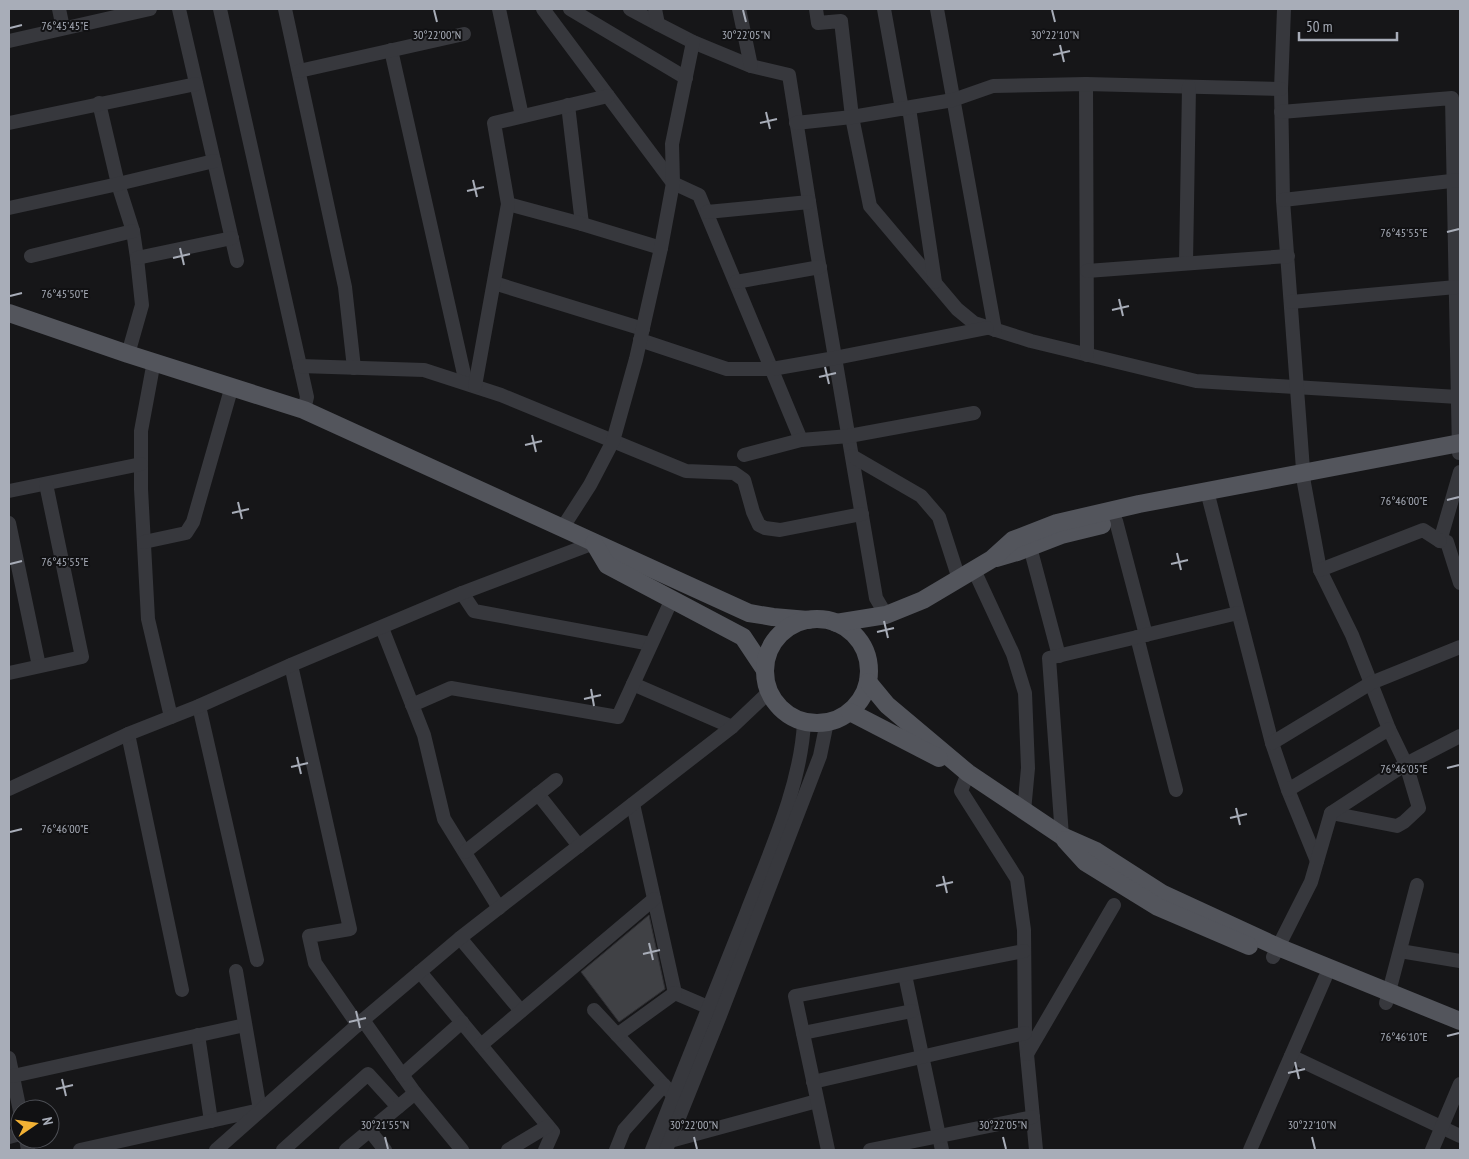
<svg xmlns="http://www.w3.org/2000/svg" width="1469" height="1159" font-family="'PT Sans Narrow',sans-serif">
  <style>
    .building { fill: #404145; stroke: #303034 }
    .lines { fill: none; stroke-linecap: round; stroke-linejoin: round }
    .minor { stroke: #37383d; stroke-width: 14 }
    .major { stroke: #53555c; stroke-width: 18 }
    .ticks { fill: none; stroke: #a8adb8; stroke-width: 2 }
    .ticks-label { font-size: 12px; text-anchor: middle; fill: #a8adb8; stroke: #111113; stroke-width: 4; stroke-linejoin: round; paint-order: stroke }
  </style>
  <rect width="100%" height="100%" fill="#161618"/>
  <path class="building" d="M 649,915 L 665,989 L 619,1022 L 581,972 Z"/>
  <g class="lines">
    <g class="minor">
      <path d="M 59,9 L 63,28"/>
      <path d="M 179,9 L 237,261"/>
      <path d="M 220,9 L 307,397 L 304,410"/>
      <path d="M 285,9 L 345,287 L 354,368"/>
      <path d="M 499,9 L 522,116"/>
      <path d="M 543,9 L 673,183 L 699,195 L 801,440"/>
      <path d="M 570,9 L 686,78"/>
      <path d="M 630,9 L 658,24"/>
      <path d="M 655,9 L 658,24 L 693,42 L 751,66 L 789,75 L 816,246 L 876,598 L 886,615"/>
      <path d="M 739,9 L 751,66"/>
      <path d="M 816,9 L 818,23 L 841,21 L 852,117 L 870,206 L 957,309 L 974,323 L 1031,341 L 1196,381 L 1458,397"/>
      <path d="M 884,9 L 902,109"/>
      <path d="M 937,9 L 995,330"/>
      <path d="M 1284,9 L 1281,89 L 1283,200 L 1304,483 L 1320,570 L 1352,635 L 1389,729 L 1406,764 L 1419,808 L 1404,822 L 1397,826 L 1331,813"/>
      <path d="M 9,41 L 150,9"/>
      <path d="M 391,50 L 466,383"/>
      <path d="M 299,71 L 464,34"/>
      <path d="M 1086,84 L 1087,355"/>
      <path d="M 99,103 L 118,184 L 133,231 L 137,258 L 142,305 L 128,354"/>
      <path d="M 568,105 L 582,224"/>
      <path d="M 909,108 L 935,282"/>
      <path d="M 1281,112 L 1452,98 L 1459,453"/>
      <path d="M 9,123 L 196,84"/>
      <path d="M 796,123 L 852,117 L 953,100 L 993,86 L 1086,84 L 1281,89"/>
      <path d="M 1283,200 L 1460,180"/>
      <path d="M 508,204 L 582,224 L 661,248"/>
      <path d="M 9,208 L 118,184 L 214,161"/>
      <path d="M 707,212 L 809,202"/>
      <path d="M 31,256 L 133,231"/>
      <path d="M 137,258 L 232,238"/>
      <path d="M 1186,263 L 1189,87"/>
      <path d="M 1087,271 L 1288,256"/>
      <path d="M 736,282 L 820,267"/>
      <path d="M 494,283 L 643,329"/>
      <path d="M 1291,302 L 1456,287"/>
      <path d="M 640,340 L 727,369 L 772,369 L 835,358 L 987,328"/>
      <path d="M 154,361 L 141,431 L 141,489 L 148,619 L 171,717"/>
      <path d="M 300,366 L 424,370 L 501,395 L 686,471 L 734,473 L 744,480 L 753,512 L 759,525 L 765,528 L 780,530 L 862,514"/>
      <path d="M 475,386 L 508,204 L 494,123 L 608,96"/>
      <path d="M 744,455 L 801,440 L 849,436 L 974,413"/>
      <path d="M 852,456 L 921,496 L 939,517 L 959,579"/>
      <path d="M 1460,472 L 1440,541 L 1447,542 L 1460,583"/>
      <path d="M 9,491 L 141,464"/>
      <path d="M 1207,491 L 1272,743 L 1288,790 L 1317,861"/>
      <path d="M 1116,521 L 1146,635"/>
      <path d="M 9,523 L 39,666"/>
      <path d="M 563,527 L 590,485 L 613,441 L 636,359 L 661,248 L 673,183 L 672,144 L 693,42"/>
      <path d="M 144,542 L 186,533 L 193,522 L 232,386"/>
      <path d="M 1030,547 L 1059,656"/>
      <path d="M 974,570 L 1013,654 L 1025,693 L 1028,768 L 1024,811"/>
      <path d="M 1320,570 L 1423,530 L 1440,541"/>
      <path d="M 462,593 L 474,611 L 651,644"/>
      <path d="M 382,628 L 424,735 L 444,819 L 499,908"/>
      <path d="M 1137,637 L 1176,790"/>
      <path d="M 291,665 L 350,929 L 309,936 L 315,963 L 358,1025"/>
      <path d="M 9,673 L 82,657 L 46,484"/>
      <path d="M 633,684 L 732,727"/>
      <path d="M 412,705 L 451,688 L 618,717 L 672,599"/>
      <path d="M 199,706 L 257,960"/>
      <path d="M 128,734 L 182,990"/>
      <path d="M 1272,743 L 1371,683 L 1460,647"/>
      <path d="M 968,773 L 961,791 L 1017,879 L 1024,930 L 1025,1033 L 1036,1150"/>
      <path d="M 9,789 L 128,734 L 199,706 L 291,665 L 462,593 L 594,543"/>
      <path d="M 1288,790 L 1389,729"/>
      <path d="M 538,794 L 579,846"/>
      <path d="M 633,804 L 675,993 L 717,1011"/>
      <path d="M 1062,836 L 1049,658 L 1238,613"/>
      <path d="M 465,852 L 556,780"/>
      <path d="M 460,938 L 521,1011"/>
      <path d="M 1400,951 L 1460,961"/>
      <path d="M 1273,957 L 1311,882 L 1331,813 L 1406,764 L 1460,736"/>
      <path d="M 420,972 L 553,1132 L 545,1150"/>
      <path d="M 905,975 L 942,1150"/>
      <path d="M 1386,1003 L 1417,885"/>
      <path d="M 594,1010 L 674,1096 L 680,1101"/>
      <path d="M 363,1020 L 415,1093 L 462,1150"/>
      <path d="M 803,1033 L 912,1011"/>
      <path d="M 198,1035 L 211,1121"/>
      <path d="M 617,1035 L 675,993"/>
      <path d="M 481,1045 L 654,899"/>
      <path d="M 1027,1054 L 1114,905"/>
      <path d="M 1291,1056 L 1460,1136"/>
      <path d="M 9,1058 L 20,1111"/>
      <path d="M 402,1075 L 462,1022"/>
      <path d="M 13,1076 L 245,1025"/>
      <path d="M 813,1082 L 1025,1033"/>
      <path d="M 370,1131 L 385,1150"/>
      <path d="M 9,1137 L 20,1134"/>
      <path d="M 26,1139 L 28,1150"/>
      <path d="M 670,1141 L 817,1101"/>
      <path d="M 80,1150 L 260,1110 L 236,971"/>
      <path d="M 216,1150 L 363,1020 L 460,938 L 732,727 L 769,692"/>
      <path d="M 283,1150 L 368,1074 L 398,1107"/>
      <path d="M 346,1150 L 415,1093"/>
      <path d="M 508,1150 L 548,1126"/>
      <path d="M 616,1150 L 624,1130 L 664,1085"/>
      <path d="M 652,1150 C 683,1071 715,992 746,914 C 769,854 801,786 804,722"/>
      <path d="M 666,1150 L 721,1013 L 820,756 L 827,722"/>
      <path d="M 828,1150 L 795,996 L 1024,951"/>
      <path d="M 870,1150 L 1033,1117"/>
      <path d="M 1250,1150 L 1325,978"/>
      <path d="M 1432,1150 L 1460,1084"/>
    </g>
    <g class="major">
      <path d="M 9,313 L 128,354 L 304,410 L 749,613 L 773,617 L 808,620"/>
      <path d="M 594,543 L 607,565 L 743,637 L 765,670"/>
      <path d="M 996,558 L 1017,552 L 1061,535 L 1102,525"/>
      <circle cx="817" cy="671" r="52"/>
      <path d="M 836,623 L 886,615 L 923,600 L 992,559 L 1013,540 L 1057,523 L 1139,504 L 1460,443"/>
      <path d="M 868,682 L 887,705 L 968,773 L 1062,836 L 1096,851 L 1163,894 L 1278,947 L 1460,1021"/>
      <path d="M 850,712 L 939,758"/>
      <path d="M 1065,840 L 1085,862 L 1158,907 L 1249,946"/>
    </g>
  </g>
  <path class="ticks" d="M 434,10 L 437,22M 743,10 L 746,22M 1052,10 L 1055,22M 10,28 L 22,25M 1060,45 L 1064,62M 1053,55 L 1070,51M 766,112 L 770,129M 760,123 L 777,119M 473,180 L 477,197M 467,191 L 484,187M 1447,232 L 1459,229M 180,248 L 184,265M 173,258 L 190,254M 10,296 L 22,293M 1119,299 L 1123,316M 1112,310 L 1129,306M 825,367 L 829,384M 819,377 L 836,373M 532,435 L 536,452M 525,445 L 542,441M 1447,500 L 1459,497M 238,502 L 242,519M 232,513 L 249,509M 1177,553 L 1181,570M 10,564 L 22,561M 1171,564 L 1188,560M 884,621 L 888,638M 877,632 L 894,628M 591,689 L 594,706M 584,699 L 601,695M 297,757 L 301,774M 291,767 L 308,763M 1447,768 L 1459,765M 1236,808 L 1240,825M 1230,818 L 1247,814M 10,832 L 22,829M 943,876 L 947,893M 936,886 L 953,882M 649,943 L 653,960M 643,954 L 660,950M 356,1011 L 360,1028M 349,1022 L 366,1018M 1447,1036 L 1459,1033M 1295,1062 L 1299,1079M 1288,1073 L 1305,1069M 62,1079 L 66,1096M 56,1089 L 73,1085M 385,1137 L 388,1149M 694,1137 L 697,1149M 1003,1137 L 1006,1149M 1312,1137 L 1315,1149"/>
  <g class="ticks-label">
    <text x="65" y="30">76°45'45"E</text>
    <text x="1055" y="39">30°22'10"N</text>
    <text x="437" y="39">30°22'00"N</text>
    <text x="746" y="39">30°22'05"N</text>
    <text x="1404" y="237">76°45'55"E</text>
    <text x="65" y="298">76°45'50"E</text>
    <text x="1404" y="505">76°46'00"E</text>
    <text x="65" y="566">76°45'55"E</text>
    <text x="1404" y="773">76°46'05"E</text>
    <text x="65" y="833">76°46'00"E</text>
    <text x="1404" y="1041">76°46'10"E</text>
    <text x="385" y="1129">30°21'55"N</text>
    <text x="694" y="1129">30°22'00"N</text>
    <text x="1003" y="1129">30°22'05"N</text>
    <text x="1312" y="1129">30°22'10"N</text>
  </g>
  <rect width="1469" height="1159" fill="none" stroke="#a8adb8" stroke-width="20"/>
  <g transform="translate(35 1124) rotate(77)"><circle r="24" fill="#111113" stroke="#4d4f55"/>
  <path d="M0-4L9 19L0 12L-9 19Z" fill="#f2b134"/>
  <text y="-8" font-size="14" font-weight="bold" text-anchor="middle" fill="#a8adb8">N</text>
  </g>
  <path d="M1299 32v8h98v-8" fill="none" stroke="#a8adb8" stroke-width="2.5"/>
  <text x="1306" y="32" font-size="15" fill="#a8adb8" stroke="#111113" stroke-width="4" paint-order="stroke">50 m</text>
</svg>
